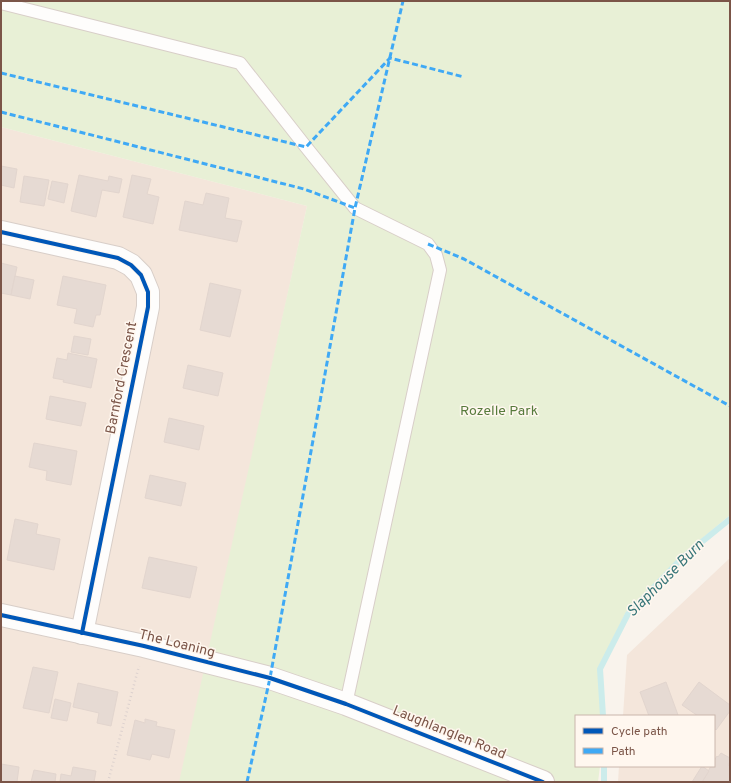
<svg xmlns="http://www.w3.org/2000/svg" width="731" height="783" font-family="Overpass,sans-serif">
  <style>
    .residential { fill: #f4e6db }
    .green { fill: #e8f0d6 }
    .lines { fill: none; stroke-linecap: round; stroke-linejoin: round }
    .stream { stroke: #cceceb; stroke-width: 6 }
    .building { fill: #e6dad3; stroke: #e2d5ce }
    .service-casing { stroke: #d8cec8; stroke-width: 14 }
    .minor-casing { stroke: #d8cec8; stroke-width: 24 }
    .tertiary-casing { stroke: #d8cec8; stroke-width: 24 }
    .path { stroke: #dcd1ce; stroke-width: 2.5; stroke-dasharray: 1 3; stroke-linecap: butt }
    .service { stroke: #fefdfc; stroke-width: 12 }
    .minor { stroke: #fefdfc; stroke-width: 22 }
    .tertiary { stroke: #fefdfc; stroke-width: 22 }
    .quiet { stroke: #3fa9f5; stroke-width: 3; stroke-dasharray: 6 3; stroke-linecap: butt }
    .cycleway-casing { stroke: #fff7ef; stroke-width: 6 }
    .cycleway { stroke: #0057b8; stroke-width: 4 }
    .labels { text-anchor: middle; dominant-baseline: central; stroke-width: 3; stroke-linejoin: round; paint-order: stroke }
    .street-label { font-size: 14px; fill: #7b5548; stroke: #fff7ef }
    .park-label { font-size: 14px; fill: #577b3c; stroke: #fff7ef }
    .water-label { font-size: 15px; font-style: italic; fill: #387679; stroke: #fff7ef }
  </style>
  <rect width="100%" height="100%" fill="#f9f3ec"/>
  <g class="residential">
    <path d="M 1,127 L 307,206 L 181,782 L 1,782 Z"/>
    <path d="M 730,558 L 730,782 L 618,782 L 619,766 L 714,766 L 714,716 L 623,716 L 627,655 Z"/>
  </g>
  <path class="green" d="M 1,1 L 730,1 L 730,515 L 681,556 L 626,612 L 598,669 L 601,716 L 576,716 L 576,766 L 600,766 L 598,782 L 179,782 L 307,206 L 1,127 Z"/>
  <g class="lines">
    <g class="stream">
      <path d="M 603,716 L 600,669 L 628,614 L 682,558 L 730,519"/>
      <path d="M 604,782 L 604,766"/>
    </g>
  </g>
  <g class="building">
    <path d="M 1,166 L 17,169 L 14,188 L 1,185 Z"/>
    <path d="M 79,175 L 108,181 L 109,176 L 122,179 L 119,193 L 102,190 L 96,217 L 71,211 Z"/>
    <path d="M 132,175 L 151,179 L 147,194 L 159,197 L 153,224 L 123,217 Z"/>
    <path d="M 24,176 L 49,180 L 44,206 L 20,202 Z"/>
    <path d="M 52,181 L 68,184 L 64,203 L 48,199 Z"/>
    <path d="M 206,193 L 229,198 L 225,218 L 242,221 L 237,242 L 179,230 L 185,201 L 203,205 Z"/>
    <path d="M 1,263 L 17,267 L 11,295 L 1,293 Z"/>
    <path d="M 15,276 L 34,280 L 30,299 L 11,295 Z"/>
    <path d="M 63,276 L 106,285 L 100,315 L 96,315 L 93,327 L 74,323 L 77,309 L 57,305 Z"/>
    <path d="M 210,283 L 241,290 L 230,337 L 200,330 Z"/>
    <path d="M 74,336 L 91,339 L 88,355 L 71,352 Z"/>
    <path d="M 68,353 L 97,359 L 91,388 L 63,382 L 64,380 L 53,378 L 57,358 L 67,360 Z"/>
    <path d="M 188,365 L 223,373 L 218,396 L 183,388 Z"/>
    <path d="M 50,396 L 86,403 L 81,426 L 46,419 Z"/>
    <path d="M 169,418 L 204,426 L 199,450 L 164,442 Z"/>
    <path d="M 34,443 L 77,451 L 71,485 L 46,480 L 47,471 L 29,467 Z"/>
    <path d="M 150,475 L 186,483 L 181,506 L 145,498 Z"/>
    <path d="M 15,519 L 38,524 L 36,534 L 60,539 L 54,570 L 7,560 Z"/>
    <path d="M 149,557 L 197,567 L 190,598 L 142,588 Z"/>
    <path d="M 33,667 L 58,672 L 49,713 L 23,708 Z"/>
    <path d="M 666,682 L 678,715 L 676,716 L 649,716 L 640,692 Z"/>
    <path d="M 699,682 L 730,705 L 730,711 L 716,730 L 714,728 L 714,716 L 698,716 L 682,705 Z"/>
    <path d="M 78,683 L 118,692 L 111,726 L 97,723 L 99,713 L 73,707 Z"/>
    <path d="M 55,699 L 71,703 L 67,721 L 51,718 Z"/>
    <path d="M 145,719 L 157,722 L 156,726 L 175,730 L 169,758 L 152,754 L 150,760 L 127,755 L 135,720 L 145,723 Z"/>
    <path d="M 721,753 L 730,758 L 730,761 L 728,765 L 730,766 L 730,782 L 702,782 L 711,766 L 714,766 L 714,761 L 717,756 L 718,757 Z"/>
    <path d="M 1,764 L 19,767 L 17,782 L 1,782 Z"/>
    <path d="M 702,766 L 709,771 L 702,782 L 692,782 Z"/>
    <path d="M 73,767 L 96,771 L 94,782 L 60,782 L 61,774 L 71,776 Z"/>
    <path d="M 34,770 L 56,774 L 55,782 L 31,782 Z"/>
  </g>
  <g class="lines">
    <defs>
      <path id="service" d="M 1,3 L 240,63 L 306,147 L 355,208 L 428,244 L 436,255 L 440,270 L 346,704"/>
      <path id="minor" d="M 1,232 L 118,258 L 131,265 L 141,275 L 148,292 L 148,307 L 82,633"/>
      <path id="tertiary" d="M 1,615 L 144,646 L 270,678 L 346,704 L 543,782"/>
    </defs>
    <use href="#service" class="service-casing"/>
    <use href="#minor" class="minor-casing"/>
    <use href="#tertiary" class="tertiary-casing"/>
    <path class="path" d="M 108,782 L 139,666"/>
    <use href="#service" class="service"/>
    <use href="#minor" class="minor"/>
    <use href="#tertiary" class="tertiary"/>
    <g class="quiet">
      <path d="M 1,73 L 306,147 L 390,58 L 464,77"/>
      <path d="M 1,112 L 304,189 L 355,208"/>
      <path d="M 428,244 L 464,259 L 730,406"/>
      <path d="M 247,782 L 270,678 L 355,208 L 403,1"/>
    </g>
    <defs>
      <g id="cycleway">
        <path d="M 1,232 L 118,258 L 131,265 L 141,275 L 148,292 L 148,307 L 82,633"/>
        <path d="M 1,615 L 144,646 L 270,678 L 346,704 L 543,782"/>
      </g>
    </defs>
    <use href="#cycleway" class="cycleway-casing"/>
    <use href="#cycleway" class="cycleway"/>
  </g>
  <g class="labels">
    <g class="street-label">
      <text transform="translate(122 378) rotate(-79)">Barnford Crescent</text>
      <text transform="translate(177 644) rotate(14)">The Loaning</text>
      <text transform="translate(449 733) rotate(22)">Laughlanglen Road</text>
    </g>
    <g class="park-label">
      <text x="499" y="411">Rozelle Park</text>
    </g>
    <g class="water-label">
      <text transform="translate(666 579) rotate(-45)">Slaphouse Burn</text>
    </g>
  </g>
  <rect width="731" height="783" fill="none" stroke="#7b5548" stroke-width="4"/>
  <rect x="575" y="715" width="140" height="52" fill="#fff7ef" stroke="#cab6ac"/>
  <rect x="583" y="728" width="20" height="6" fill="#0057b8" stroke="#cab6ac"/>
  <text x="611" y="735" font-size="12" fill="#7b5548">Cycle path</text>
  <rect x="583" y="748" width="20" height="6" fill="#3fa9f5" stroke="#cab6ac"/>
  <text x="611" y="755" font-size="12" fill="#7b5548">Path</text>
</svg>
